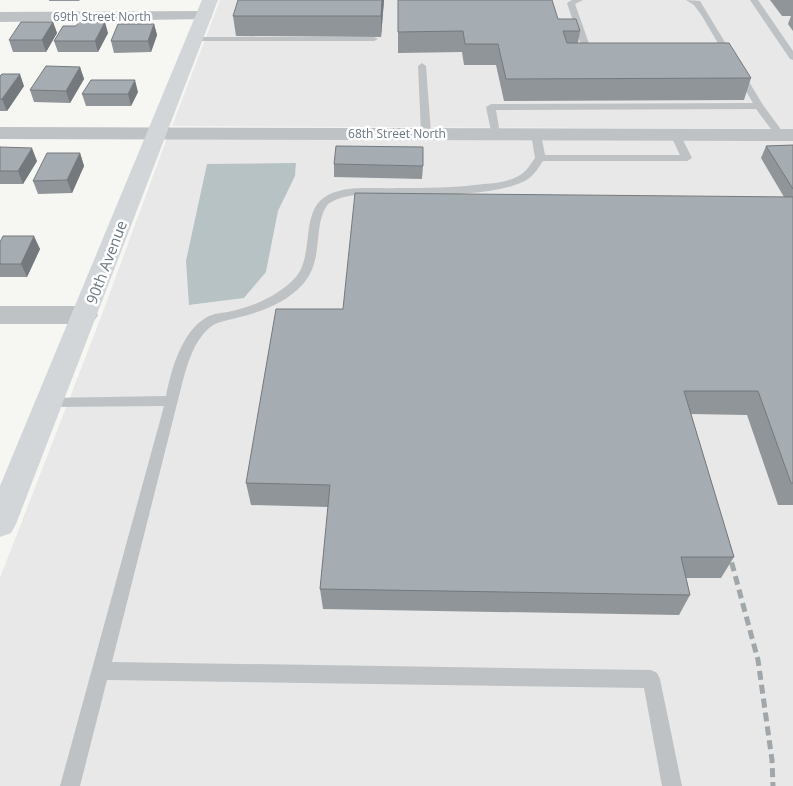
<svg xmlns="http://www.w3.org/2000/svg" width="793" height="786" font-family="'Open Sans',sans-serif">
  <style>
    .built { fill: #e7e8e7; fill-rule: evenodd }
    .water { fill: #b7c2c5 }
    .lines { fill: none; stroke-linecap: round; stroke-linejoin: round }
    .lane { fill: #bec2c5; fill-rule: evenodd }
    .street { fill: #bec2c5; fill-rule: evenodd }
    .secondary { fill: #d2d6d9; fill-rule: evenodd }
    .rail { stroke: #a0a6aa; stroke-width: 5; stroke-dasharray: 9 5; stroke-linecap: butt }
    .wall { fill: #8f9599 }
    .shaded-wall { fill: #74797d }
    .building { fill: #a6adb2; stroke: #74797d }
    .labels { text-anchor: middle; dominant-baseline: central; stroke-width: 5; stroke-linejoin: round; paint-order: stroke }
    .far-street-label { font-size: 12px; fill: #697781; stroke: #fff }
    .street-label { font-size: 15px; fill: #697781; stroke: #fff }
  </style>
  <rect width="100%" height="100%" fill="#f6f6f3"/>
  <g class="built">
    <path d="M 220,0 L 793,0 L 793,129 L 172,126 Z"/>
    <path d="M 167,138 L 793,141 L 793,786 L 0,786 L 0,578 L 98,325 ZM 296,163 L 295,176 L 278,211 L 266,272 L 244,298 L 189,305 Z"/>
  </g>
  <path class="water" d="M 296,163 L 295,176 L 278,211 L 266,272 L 244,298 L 189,305 L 186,261 L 207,164 Z"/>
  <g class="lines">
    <g class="lane">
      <path d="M 572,0 L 583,0 L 575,4 L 592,52 L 597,54 L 597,58 L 591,58 L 584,54 L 567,3 Z"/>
      <path d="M 686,0 L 700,1 L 763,105 L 785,135 L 783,137 L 777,137 L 756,109 L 496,110 L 500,134 L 498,136 L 492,136 L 486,107 L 491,104 L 753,103 L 702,16 L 694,5 Z"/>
      <path d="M 750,0 L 758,0 L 793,51 L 793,60 L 790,59 Z"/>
      <path d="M 192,37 L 374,37 L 378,39 L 374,41 L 192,41 Z"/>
      <path d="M 422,63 L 426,66 L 431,133 L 426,136 L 421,133 L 418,66 Z"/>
      <path d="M 536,131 L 541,134 L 545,155 L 680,155 L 670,134 L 675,131 L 680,134 L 692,158 L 687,161 L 543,161 C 539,167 534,175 528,179 C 498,198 420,195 384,195 C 364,195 345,193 328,204 C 312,225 325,259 303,284 C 286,303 261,312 236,318 C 226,321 217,321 208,329 C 194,342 188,362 183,380 L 112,662 L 651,670 L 657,673 L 660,679 L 682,786 L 662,786 L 644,688 L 107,680 L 80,786 L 60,786 L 164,406 L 50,407 L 45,406 L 43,402 L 45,398 L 166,396 C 171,370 182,331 207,317 C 214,313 224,313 232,311 C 255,306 279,295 295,278 C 316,255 298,208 330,194 C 350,185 375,189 397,188 C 426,188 455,188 484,184 C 497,183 513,181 523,173 C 528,169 531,163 535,158 L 531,134 Z"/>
    </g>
    <g class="street">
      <path d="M 204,11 L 210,13 L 212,16 L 210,19 L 0,22 L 0,12 Z"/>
      <path d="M 0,127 L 793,129 L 793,141 L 0,139 Z"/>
      <path d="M 0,306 L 85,306 L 94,309 L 98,315 L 94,321 L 85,324 L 0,324 Z"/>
    </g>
    <path class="secondary" d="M 202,0 L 218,0 L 16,524 L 11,533 L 0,537 L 0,486 Z"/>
    <path class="rail" d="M 728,549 L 758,660 L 772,760 L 773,786"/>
  </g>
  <g class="wall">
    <path d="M 49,0 L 80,0 L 79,1 L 49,1 Z"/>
    <path d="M 384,0 L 381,37 L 236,36 L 233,16 Z"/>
    <path d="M 398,0 L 558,19 L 580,31 L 578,43 L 751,78 L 744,100 L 504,101 L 496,65 L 464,65 L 462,52 L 398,53 Z"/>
    <path d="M 770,0 L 793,0 L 793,31 L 788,24 L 791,16 L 782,16 Z"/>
    <path d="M 53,22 L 57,33 L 46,52 L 13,52 L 9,40 Z"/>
    <path d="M 154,24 L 157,35 L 151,52 L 114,53 L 111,41 Z"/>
    <path d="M 108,33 L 98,52 L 58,52 L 54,41 Z"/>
    <path d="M 80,67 L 84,79 L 70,103 L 34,102 L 30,90 Z"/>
    <path d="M 0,76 L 24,86 L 7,111 L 0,111 Z"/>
    <path d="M 138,92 L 131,106 L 86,106 L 82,94 Z"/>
    <path d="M 793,145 L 793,505 L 778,505 L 747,415 L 691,414 L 734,557 L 721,578 L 686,578 L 690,595 L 679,615 L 323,609 L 320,589 L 328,507 L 251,505 L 246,483 L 343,309 L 784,197 L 761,158 L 766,146 Z"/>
    <path d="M 0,147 L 37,161 L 23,184 L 0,184 Z"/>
    <path d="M 80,153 L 84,166 L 72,193 L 38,194 L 33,181 Z"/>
    <path d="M 334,164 L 423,166 L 422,179 L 334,177 Z"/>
    <path d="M 0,242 L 40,249 L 27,277 L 0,277 Z"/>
  </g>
  <g class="shaded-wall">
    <path d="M 382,0 L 384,0 L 381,37 L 381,16 Z"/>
    <path d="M 53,22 L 57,33 L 46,52 L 42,40 Z"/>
    <path d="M 105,22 L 108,33 L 98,52 L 95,41 Z"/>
    <path d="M 154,24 L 157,35 L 151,52 L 148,41 Z"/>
    <path d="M 80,67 L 84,79 L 70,103 L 66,91 Z"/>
    <path d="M 20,74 L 24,86 L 7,111 L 2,99 Z"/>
    <path d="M 135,80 L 138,92 L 131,106 L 128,94 Z"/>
    <path d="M 32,148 L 37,161 L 23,184 L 18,171 Z"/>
    <path d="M 80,153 L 84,166 L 72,193 L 67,180 Z"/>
    <path d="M 34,236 L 40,249 L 27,277 L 21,264 Z"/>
  </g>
  <g class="building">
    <path d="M 238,0 L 382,0 L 381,16 L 233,16 Z"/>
    <path d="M 398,0 L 552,0 L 558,19 L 576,19 L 580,31 L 563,31 L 567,43 L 729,43 L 751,78 L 506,79 L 498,44 L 465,44 L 463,31 L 398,32 Z"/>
    <path d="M 21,22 L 53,22 L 42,40 L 9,40 Z"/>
    <path d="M 79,22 L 105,22 L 95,41 L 54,41 L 63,26 L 76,26 Z"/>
    <path d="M 118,24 L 154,24 L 148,41 L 111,41 Z"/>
    <path d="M 46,66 L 80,67 L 66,91 L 30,90 Z"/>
    <path d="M 2,74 L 20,74 L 2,99 L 0,99 L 0,76 Z"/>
    <path d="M 91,80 L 135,80 L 128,94 L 82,94 Z"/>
    <path d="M 793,145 L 793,189 L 766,146 Z"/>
    <path d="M 336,146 L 423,147 L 423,166 L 334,164 Z"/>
    <path d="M 0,147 L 32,148 L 18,171 L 0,171 Z"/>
    <path d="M 47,153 L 80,153 L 67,180 L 33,181 Z"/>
    <path d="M 355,193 L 793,197 L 793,483 L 791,483 L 758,391 L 684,391 L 734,557 L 681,557 L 690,595 L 320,589 L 330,485 L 246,483 L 276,309 L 343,309 Z"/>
    <path d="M 3,236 L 34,236 L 21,264 L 0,264 L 0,242 Z"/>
  </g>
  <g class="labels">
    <g class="far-street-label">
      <text x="102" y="16">69th Street North</text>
      <text x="397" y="133">68th Street North</text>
    </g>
    <g class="street-label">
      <text transform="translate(106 262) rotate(-69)">90th Avenue</text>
    </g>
  </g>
</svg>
